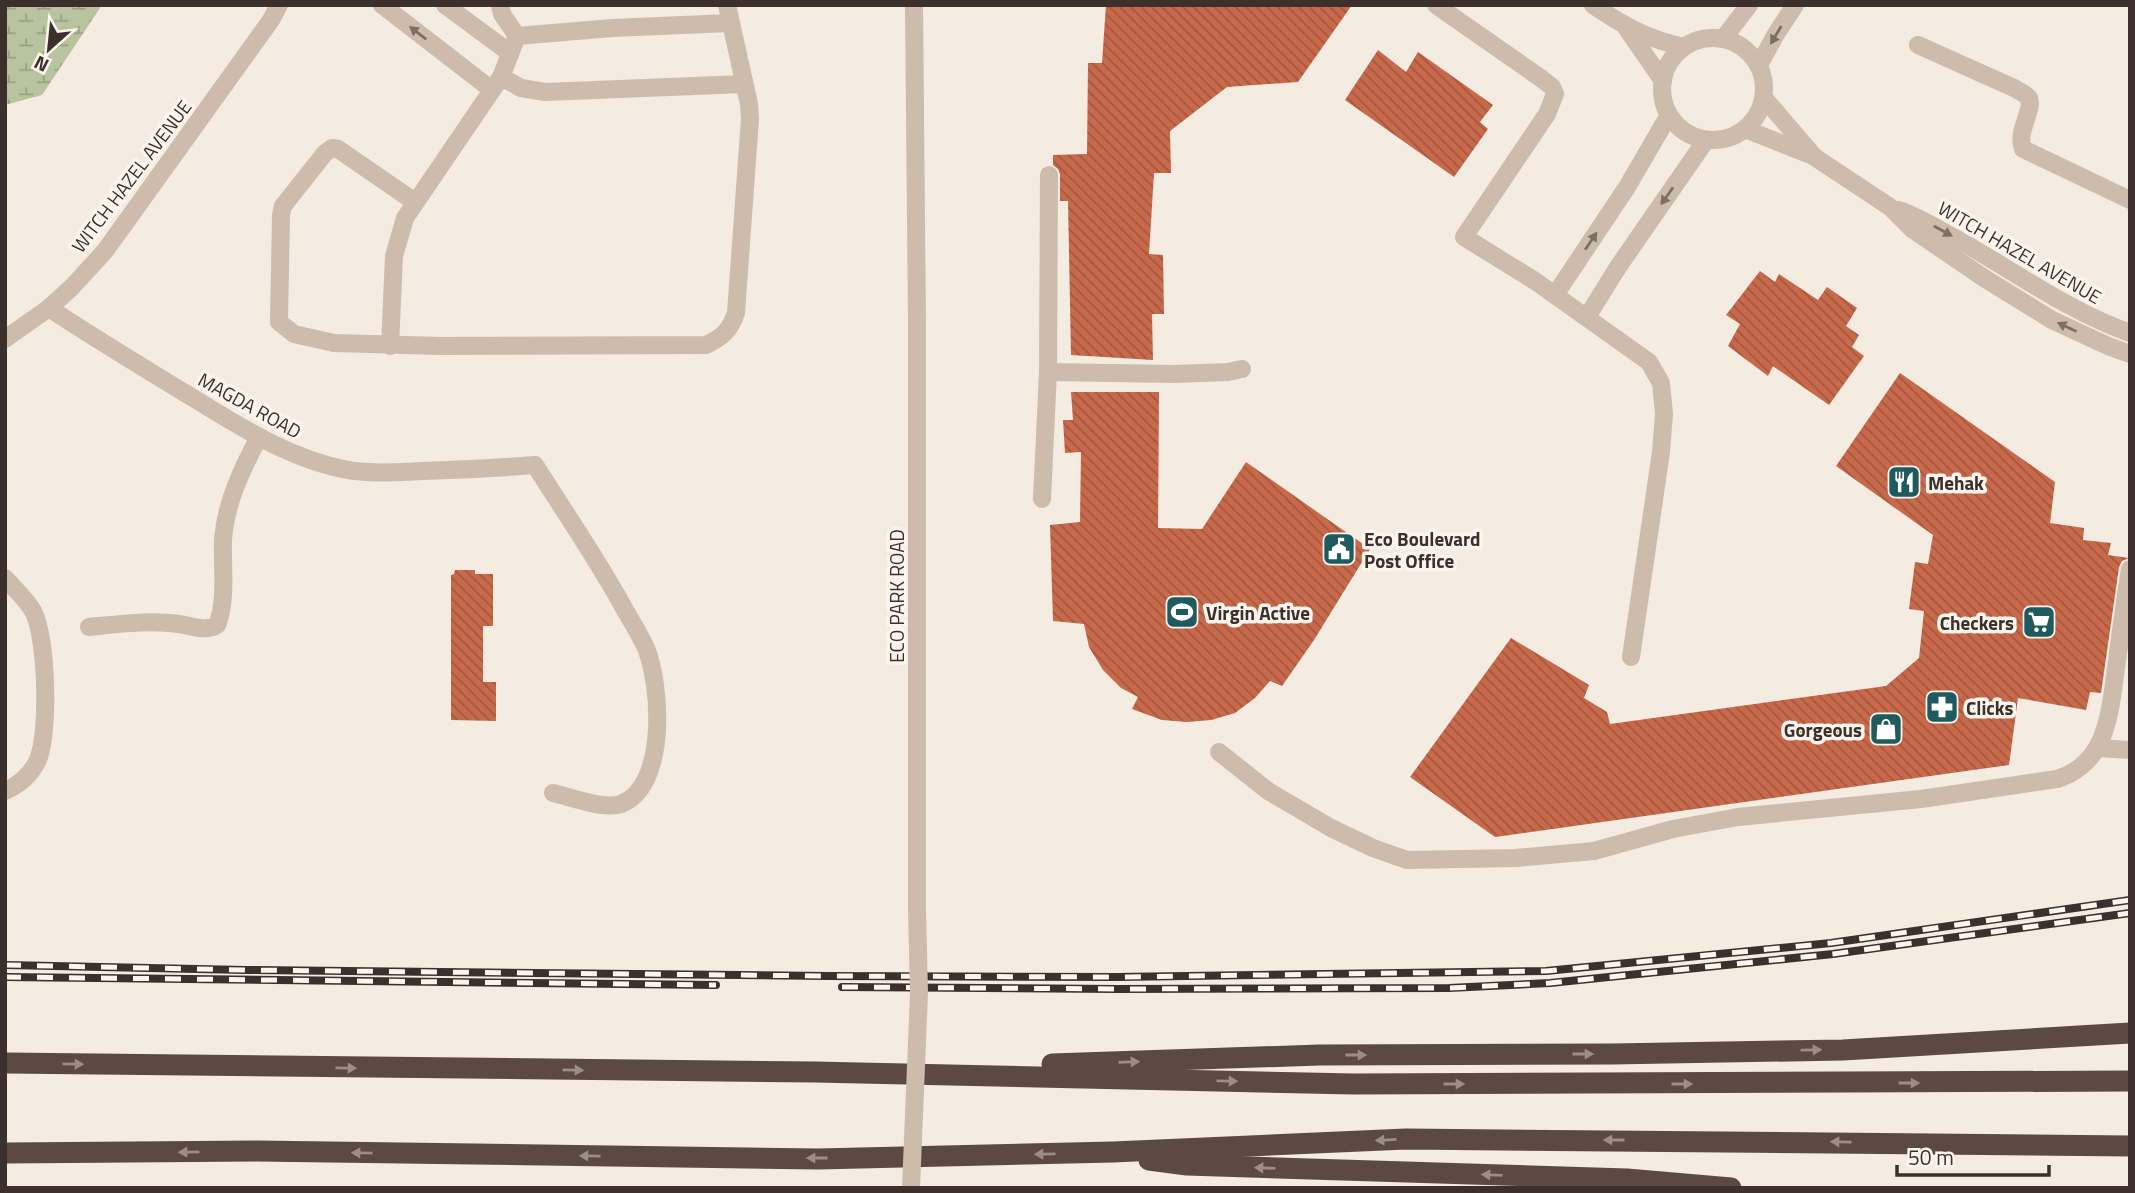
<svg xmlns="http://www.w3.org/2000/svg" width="2135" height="1193" font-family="'Titillium Web',sans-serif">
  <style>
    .wetland { fill: url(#wetland-marsh) }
    .building { fill: url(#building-back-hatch) }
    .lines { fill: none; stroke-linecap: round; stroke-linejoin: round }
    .minor { stroke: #cdbbac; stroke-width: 18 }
    .highway { stroke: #5c4a42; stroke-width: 21 }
    .rail-casing { stroke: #3b302b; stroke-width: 8 }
    .rail { stroke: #fbf5ee; stroke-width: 5; stroke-dasharray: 16; stroke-linecap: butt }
    .minor-bridge { stroke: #cdbbac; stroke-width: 18 }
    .oneway { fill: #7d6f65 }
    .oneway2 { fill: #9c8e87 }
    .labels { text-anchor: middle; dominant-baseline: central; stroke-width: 7; stroke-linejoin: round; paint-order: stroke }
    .street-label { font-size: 19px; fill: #3b302b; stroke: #fbf5ee }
    .poi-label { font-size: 19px; font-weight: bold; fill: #3b302b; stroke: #fbf5ee; text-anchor: start }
  </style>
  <defs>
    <pattern id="wetland-marsh" width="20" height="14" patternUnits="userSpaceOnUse" patternTransform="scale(1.75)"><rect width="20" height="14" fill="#b8c4a0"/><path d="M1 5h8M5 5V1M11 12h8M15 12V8" fill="none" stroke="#97a083"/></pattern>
    <pattern id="building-back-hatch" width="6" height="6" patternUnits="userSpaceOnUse" patternTransform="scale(1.75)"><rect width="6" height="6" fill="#c8694b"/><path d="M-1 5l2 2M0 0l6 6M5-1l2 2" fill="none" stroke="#a4573f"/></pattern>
  </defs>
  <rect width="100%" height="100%" fill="#f4ebe1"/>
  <path class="wetland" d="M 5,5 L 102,5 L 42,95 L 5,105 Z"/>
  <g class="building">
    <path d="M 1106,5 L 1352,5 L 1298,82 L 1227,87 L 1170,131 L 1171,173 L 1154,173 L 1149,254 L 1163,255 L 1164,314 L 1152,314 L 1153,360 L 1071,355 L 1068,201 L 1060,201 L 1060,174 L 1058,169 L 1053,165 L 1053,155 L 1087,154 L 1088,63 L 1102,63 Z"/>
    <path d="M 1378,50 L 1406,72 L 1418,52 L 1493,105 L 1480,122 L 1488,129 L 1454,177 L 1345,100 Z"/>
    <path d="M 1760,271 L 1775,282 L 1779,274 L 1818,300 L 1827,287 L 1857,308 L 1846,326 L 1859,335 L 1852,347 L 1864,356 L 1829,405 L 1773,366 L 1768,376 L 1728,346 L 1740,324 L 1726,315 Z"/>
    <path d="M 1900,373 L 2055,482 L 2050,523 L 2084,528 L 2083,540 L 2111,543 L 2108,555 L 2129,558 L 2122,561 L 2119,567 L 2101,693 L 2090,692 L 2086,710 L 2018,698 L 2009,765 L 1495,837 L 1410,777 L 1511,638 L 1589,685 L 1584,698 L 1607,712 L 1610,724 L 1886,686 L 1919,658 L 1924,611 L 1909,609 L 1915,562 L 1928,564 L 1933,535 L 1836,466 Z"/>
    <path d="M 1071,392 L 1159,392 L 1158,528 L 1202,529 L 1246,462 L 1370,549 L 1314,640 L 1282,686 L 1270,681 L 1255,698 L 1235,713 L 1211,720 L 1187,722 L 1162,720 L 1132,709 L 1138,697 L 1121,688 L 1103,670 L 1089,647 L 1084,624 L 1053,621 L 1050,525 L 1080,522 L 1081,452 L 1065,453 L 1063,420 L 1073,420 Z"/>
    <path d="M 455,570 L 475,570 L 475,574 L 493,574 L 493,626 L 483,626 L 483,682 L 496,682 L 496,721 L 451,720 L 451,575 L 454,574 Z"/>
  </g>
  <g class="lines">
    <g class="minor">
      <path d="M 382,5 L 492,90"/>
      <path d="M 445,5 L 510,53"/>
      <path d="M 500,5 L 502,14 L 517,36"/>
      <path d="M 914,5 L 917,327 L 917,909"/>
      <path d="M 1436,5 L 1542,79 L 1552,87 L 1555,94 L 1547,114 L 1464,237 L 1535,281 L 1649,362 L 1661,383 L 1664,414 L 1661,452 L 1631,657"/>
      <path d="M 1593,5 C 1624,26 1647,39 1684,47"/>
      <path d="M 1627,29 L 1663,81"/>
      <circle cx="1713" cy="89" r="51"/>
      <path d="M 1723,39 L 1749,5"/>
      <path d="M 1918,45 L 2014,88 C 2019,91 2026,94 2029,98 C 2034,110 2016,131 2023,149 L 2130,200"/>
      <path d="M 1759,65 L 1776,34 L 1795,5"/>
      <path d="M 501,77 L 521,88 L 545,92 L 744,84"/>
      <path d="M 1764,98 L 1812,154"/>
      <path d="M 1745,129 L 1813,156 L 1890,207 L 1912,229 L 1984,278 L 2052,320 L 2108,346 L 2130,354"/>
      <path d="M 415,202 L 338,149 L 332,148 L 325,153 L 283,206 L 281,215 L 279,322 L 294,334 L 334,343 L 440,346 L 706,345 C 723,337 730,330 736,313 L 750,119 L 749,104 L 727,5"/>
      <path d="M 1899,210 C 1919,217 1938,229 1957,239 C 2014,271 2068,311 2130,333"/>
      <path d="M 1555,295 L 1627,187 L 1669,115"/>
      <path d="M 49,308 C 94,338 139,365 185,393 C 236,424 288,459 348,470 C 373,474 398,472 423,471 C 460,470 498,468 535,465 C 565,513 598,560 625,610 C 632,622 640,635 646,648 C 661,685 668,786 621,804 C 605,810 570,797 553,793"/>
      <path d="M 1587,317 L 1618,267 L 1706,140"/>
      <path d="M 5,339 L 49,308 L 72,287 L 105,251 L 271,20 L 279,5"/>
      <path d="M 390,346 L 394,256 L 405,218 L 501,77 L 517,36 L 612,28 L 730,23"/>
      <path d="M 1048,372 L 1175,374 L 1228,372 L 1242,369"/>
      <path d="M 1042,499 L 1048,372 L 1049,175"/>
      <path d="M 5,578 C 14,588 26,599 33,611 C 47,636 50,736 37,762 C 30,775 19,785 5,791"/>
      <path d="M 89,627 C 119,624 149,620 179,624 C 192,626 206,632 217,625 C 227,601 222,565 223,539 C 226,502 242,469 259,437"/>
      <path d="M 2097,748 L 2130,750"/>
      <path d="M 1219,752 L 1268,791 L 1331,828 L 1373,848 L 1407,860 L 1516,858 L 1594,851 L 1673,829 L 1738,817 L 1921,799 L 2057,779 C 2074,774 2089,762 2098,746 C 2111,721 2113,688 2117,661 C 2121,630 2125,600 2130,569"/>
    </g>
    <g class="highway">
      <path d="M 5,1063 L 815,1072 L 1354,1084 L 2130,1081"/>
      <path d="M 1052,1064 L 1319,1055 L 1612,1054 L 1843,1050 L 2130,1033"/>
      <path d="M 5,1153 L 257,1151 L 818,1159 L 1113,1152 L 1406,1139 L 2130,1146"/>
      <path d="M 1149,1160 L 1187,1165 L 1627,1179 L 1731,1188"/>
    </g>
    <defs>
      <g id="rail">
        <path d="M 5,965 L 245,970 L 827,976 L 1118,977 L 1546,971 L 1831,943 L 2130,900"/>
        <path d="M 5,977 L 716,985"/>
        <path d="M 842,987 L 1118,989 L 1449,988 L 1550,983 L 1833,954 L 2130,913"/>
      </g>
    </defs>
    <use href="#rail" class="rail-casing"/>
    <use href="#rail" class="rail"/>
    <path class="minor-bridge" d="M 911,1188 L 919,993 L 917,909"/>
  </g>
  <defs><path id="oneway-solid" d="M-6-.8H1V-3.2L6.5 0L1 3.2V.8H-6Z" transform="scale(1.75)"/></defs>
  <g class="oneway">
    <use href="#oneway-solid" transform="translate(418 33) rotate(-142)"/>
    <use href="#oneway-solid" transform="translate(1776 35) rotate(121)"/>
    <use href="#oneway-solid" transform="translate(1667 196) rotate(125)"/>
    <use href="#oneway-solid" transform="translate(1943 231) rotate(29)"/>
    <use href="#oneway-solid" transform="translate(1591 241) rotate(-56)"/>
    <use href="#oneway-solid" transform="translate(2067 327) rotate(-155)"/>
  </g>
  <g class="oneway2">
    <use href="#oneway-solid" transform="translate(1811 1050) rotate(-1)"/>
    <use href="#oneway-solid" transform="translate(1583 1054)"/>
    <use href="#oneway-solid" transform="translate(1356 1055)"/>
    <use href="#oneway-solid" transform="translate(1129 1062) rotate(-2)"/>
    <use href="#oneway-solid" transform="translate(73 1064) rotate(1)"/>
    <use href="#oneway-solid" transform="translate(346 1068) rotate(1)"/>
    <use href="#oneway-solid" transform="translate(573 1070) rotate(1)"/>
    <use href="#oneway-solid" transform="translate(1227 1081) rotate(1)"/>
    <use href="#oneway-solid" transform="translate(1909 1083)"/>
    <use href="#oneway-solid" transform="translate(1454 1084)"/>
    <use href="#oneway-solid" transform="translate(1682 1084)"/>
    <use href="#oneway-solid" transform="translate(1386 1140) rotate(177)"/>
    <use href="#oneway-solid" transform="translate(1614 1140) rotate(-180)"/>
    <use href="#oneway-solid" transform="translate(1841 1142) rotate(-179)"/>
    <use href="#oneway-solid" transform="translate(189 1152) rotate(179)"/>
    <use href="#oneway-solid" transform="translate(362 1153) rotate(-179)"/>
    <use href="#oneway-solid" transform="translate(1045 1154) rotate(179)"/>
    <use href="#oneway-solid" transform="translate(590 1156) rotate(-179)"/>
    <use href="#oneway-solid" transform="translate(817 1158) rotate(180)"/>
    <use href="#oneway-solid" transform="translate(1265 1168) rotate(-178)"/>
    <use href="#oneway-solid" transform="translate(1492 1175) rotate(-178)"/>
  </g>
  <defs>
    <symbol id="restaurant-square" viewBox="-11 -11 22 22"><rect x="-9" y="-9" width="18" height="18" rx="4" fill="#1f5a5e" stroke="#fbf5ee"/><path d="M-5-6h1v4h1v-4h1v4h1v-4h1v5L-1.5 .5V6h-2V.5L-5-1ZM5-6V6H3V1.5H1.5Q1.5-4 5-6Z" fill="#fff"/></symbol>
    <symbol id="civic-square" viewBox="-11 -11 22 22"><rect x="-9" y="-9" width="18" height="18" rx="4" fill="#1f5a5e" stroke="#fbf5ee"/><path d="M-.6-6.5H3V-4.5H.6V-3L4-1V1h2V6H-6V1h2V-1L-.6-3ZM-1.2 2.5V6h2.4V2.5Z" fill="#fff"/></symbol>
    <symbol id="stadium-square" viewBox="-11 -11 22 22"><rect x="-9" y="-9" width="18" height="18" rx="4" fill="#1f5a5e" stroke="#fbf5ee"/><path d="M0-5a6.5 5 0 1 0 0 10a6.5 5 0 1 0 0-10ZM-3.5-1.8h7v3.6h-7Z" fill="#fff"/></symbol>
    <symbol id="supermarket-square" viewBox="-11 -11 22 22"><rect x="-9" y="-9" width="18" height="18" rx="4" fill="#1f5a5e" stroke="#fbf5ee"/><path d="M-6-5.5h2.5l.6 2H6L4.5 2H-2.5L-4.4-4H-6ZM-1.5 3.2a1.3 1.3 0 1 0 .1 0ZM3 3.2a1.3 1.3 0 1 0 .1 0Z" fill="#fff"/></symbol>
    <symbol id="pharmacy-square" viewBox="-11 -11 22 22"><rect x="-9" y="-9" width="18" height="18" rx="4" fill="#1f5a5e" stroke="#fbf5ee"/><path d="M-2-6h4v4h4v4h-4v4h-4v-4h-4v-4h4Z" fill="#fff"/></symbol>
    <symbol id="shop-square" viewBox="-11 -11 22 22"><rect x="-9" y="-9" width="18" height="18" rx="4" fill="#1f5a5e" stroke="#fbf5ee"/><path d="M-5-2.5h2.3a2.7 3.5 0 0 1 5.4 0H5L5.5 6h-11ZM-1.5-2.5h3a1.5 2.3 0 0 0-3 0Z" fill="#fff"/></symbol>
  </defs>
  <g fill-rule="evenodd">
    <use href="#restaurant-square" x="1885" y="463" width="38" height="38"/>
    <use href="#civic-square" x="1320" y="530" width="38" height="38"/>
    <use href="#stadium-square" x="1163" y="593" width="38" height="38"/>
    <use href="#supermarket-square" x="2020" y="603" width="38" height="38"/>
    <use href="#pharmacy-square" x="1923" y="688" width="38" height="38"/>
    <use href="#shop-square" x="1867" y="710" width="38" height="38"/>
  </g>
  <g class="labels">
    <g class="street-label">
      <text transform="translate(131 176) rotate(-53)">WITCH HAZEL AVENUE</text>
      <text transform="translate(2020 252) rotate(30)">WITCH HAZEL AVENUE</text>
      <text transform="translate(250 405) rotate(29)">MAGDA ROAD</text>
      <text transform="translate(896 596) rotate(-90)">ECO PARK ROAD</text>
    </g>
    <g class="poi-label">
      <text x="1928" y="482">Mehak</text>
      <text x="1364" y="538">Eco Boulevard<tspan x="1364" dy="22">Post Office</tspan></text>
      <text x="1206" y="612">Virgin Active</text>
      <text x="2014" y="622" text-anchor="end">Checkers</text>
      <text x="1966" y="707">Clicks</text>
      <text x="1862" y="729" text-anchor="end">Gorgeous</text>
    </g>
  </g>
  <rect width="2135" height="1193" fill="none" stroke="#3b302b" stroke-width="14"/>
  <g transform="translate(49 49) rotate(207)" stroke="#fbf5ee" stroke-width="5" paint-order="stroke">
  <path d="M0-5L12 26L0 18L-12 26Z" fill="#3b302b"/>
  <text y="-10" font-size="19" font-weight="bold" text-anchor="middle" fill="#3b302b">N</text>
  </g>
  <path d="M1897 1165v10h152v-10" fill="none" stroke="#3b302b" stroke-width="3.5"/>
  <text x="1908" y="1165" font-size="21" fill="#3b302b" stroke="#fbf5ee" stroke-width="5" paint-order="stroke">50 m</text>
</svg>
